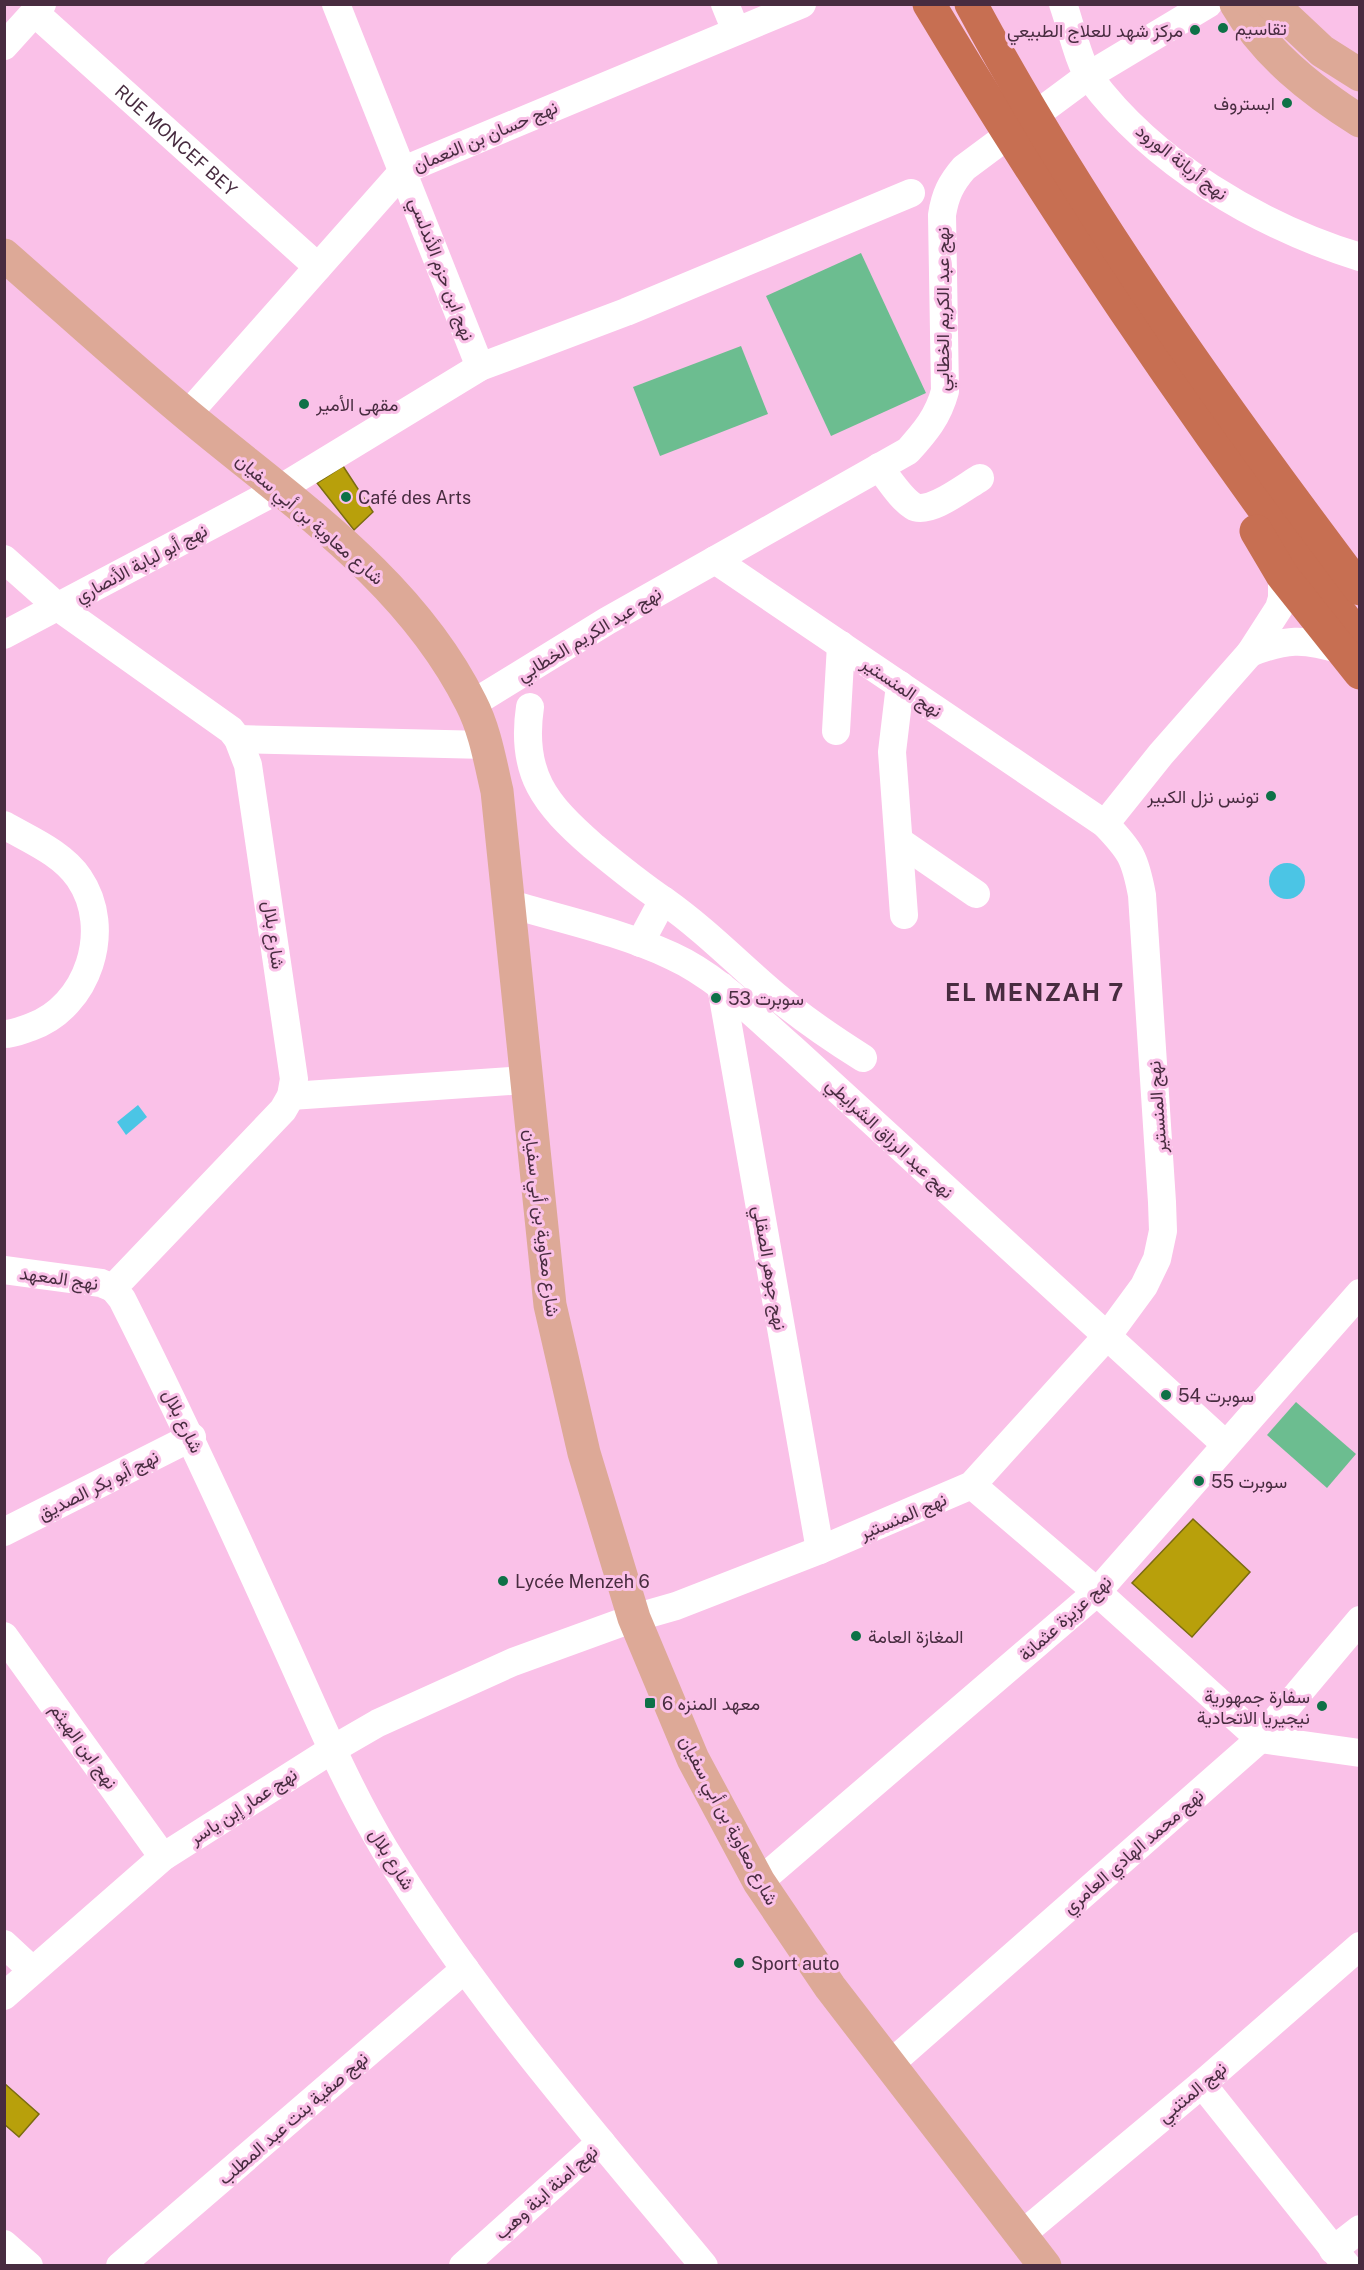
<svg xmlns="http://www.w3.org/2000/svg" width="1364" height="2270" font-family="'Public Sans',Vazirmatn,sans-serif">
  <style>
    .green { fill: #6cbd90 }
    .water { fill: #4bc5e5 }
    .building { fill: #b8a00b; stroke: #7b6c11; stroke-width: 1.5 }
    .lines { fill: none; stroke-linecap: round; stroke-linejoin: round }
    .minor { stroke: #fff; stroke-width: 28 }
    .major { stroke: #dda997; stroke-width: 33 }
    .highway { stroke: #c76f52; stroke-width: 33 }
    .poi-dot { fill: #0e7147; stroke: #fac1e8; stroke-width: 2 }
    .labels { text-anchor: middle; dominant-baseline: central; stroke-width: 6; stroke-linejoin: round; paint-order: stroke }
    .poi-label { font-size: 18px; fill: #482c40; stroke: #fac1e8; text-anchor: start }
    .street-label { font-size: 18px; fill: #482c40; stroke: #fac1e8 }
    .district-label { font-size: 24px; font-weight: bold; letter-spacing: 1.5px; fill: #482c40; stroke: #fac1e8 }
  </style>
  <rect width="100%" height="100%" fill="#fac1e8"/>
  <g class="green">
    <path d="M 861,253 L 926,393 L 831,436 L 766,296 Z"/>
    <path d="M 741,346 L 768,414 L 660,456 L 633,387 Z"/>
    <path d="M 1296,1402 L 1356,1454 L 1327,1488 L 1267,1435 Z"/>
  </g>
  <g class="water">
    <circle cx="1287" cy="881" r="18"/>
    <path d="M 138,1105 L 147,1117 L 126,1135 L 117,1122 Z"/>
  </g>
  <g class="building">
    <path d="M 343,466 L 373,512 L 354,530 L 317,483 Z"/>
    <path d="M 1193,1519 L 1250,1572 L 1192,1637 L 1132,1583 Z"/>
    <path d="M 4,2083 L 39,2114 L 19,2137 L 4,2124 Z"/>
  </g>
  <g class="lines">
    <g class="minor">
      <path d="M 336,4 L 480,367"/>
      <path d="M 725,4 L 736,31"/>
      <path d="M 1063,4 C 1070,23 1079,64 1090,78 C 1153,163 1259,226 1360,257"/>
      <path id="s1" d="M 35,13 L 318,267"/>
      <path d="M 4,46 L 42,4"/>
      <path d="M 187,415 L 404,170 L 802,4"/>
      <path d="M 879,467 C 889,479 900,498 913,506 C 928,516 966,486 980,478"/>
      <path d="M 4,559 L 58,607 L 231,730 L 238,739 L 248,765 L 294,1079 L 291,1096 L 283,1110 L 113,1288 L 122,1299 C 177,1408 228,1518 278,1629 C 312,1703 343,1780 385,1850 C 476,1999 593,2132 704,2266"/>
      <path d="M 4,635 L 278,490 L 480,367 L 626,312 L 911,193"/>
      <path d="M 1250,653 C 1285,639 1304,638 1341,650"/>
      <path d="M 900,685 L 892,752 L 904,915"/>
      <path d="M 472,704 L 607,621 L 908,451 C 925,432 938,417 945,391 L 942,215 C 945,195 951,183 964,168 L 1088,76 L 1208,4"/>
      <path d="M 530,707 C 520,774 545,804 593,846 C 616,865 638,883 663,900 L 640,943"/>
      <path d="M 836,731 L 841,645"/>
      <path d="M 238,739 L 487,745"/>
      <path d="M 1105,824 L 1161,754 L 1250,653 L 1279,608 L 1282,598 L 1282,575"/>
      <path d="M 4,825 C 30,840 62,853 79,878 C 114,929 88,1007 31,1027 C 22,1030 14,1034 4,1034"/>
      <path d="M 899,841 L 976,894"/>
      <path d="M 663,900 C 701,927 728,954 762,984 C 793,1012 828,1036 863,1058"/>
      <path d="M 510,904 C 564,920 621,932 672,956 C 718,977 755,1016 792,1048 L 1225,1444"/>
      <path d="M 721,986 L 820,1550"/>
      <path d="M 291,1096 L 525,1080"/>
      <path d="M 4,1270 L 101,1283 L 113,1288"/>
      <path d="M 972,1485 L 1097,1592 L 1260,1739 L 1360,1753"/>
      <path d="M 4,1532 L 192,1437"/>
      <path d="M 4,1636 L 163,1857"/>
      <path d="M 759,1882 L 1097,1592 L 1360,1293"/>
      <path d="M 4,1944 L 32,1970"/>
      <path d="M 4,1996 L 163,1857 L 333,1749 L 378,1723 L 513,1662 L 634,1618 L 676,1606 L 820,1550 L 972,1485 L 1108,1335 L 1144,1286 L 1157,1259 L 1163,1231 L 1162,1202 L 1142,895 C 1135,858 1131,851 1105,824 L 715,560"/>
      <path d="M 889,2065 L 1260,1739 L 1360,1620"/>
      <path d="M 1202,2084 L 1347,2266"/>
      <path d="M 1021,2235 L 1202,2084 L 1360,1946"/>
      <path d="M 4,2244 L 29,2266"/>
      <path d="M 1333,2250 L 1360,2229"/>
      <path d="M 120,2266 L 465,1969"/>
      <path d="M 463,2266 L 601,2142"/>
    </g>
    <g class="major">
      <path d="M 1236,4 C 1265,54 1312,91 1360,121"/>
      <path d="M 1272,4 L 1322,51 L 1360,75"/>
      <path d="M 4,255 C 66,309 127,365 190,417 C 292,502 410,580 471,703 C 485,730 490,761 497,791 L 550,1305 L 584,1453 L 634,1618 L 693,1759 L 759,1882 L 830,1987 L 1045,2266"/>
    </g>
    <g class="highway">
      <path d="M 929,4 C 1061,224 1205,434 1360,639"/>
      <path d="M 971,4 C 1082,210 1219,402 1360,589"/>
      <path d="M 1256,531 L 1282,575 L 1360,673"/>
    </g>
  </g>
  <g class="poi-dot">
    <circle cx="1223" cy="28" r="6"/>
    <circle cx="1195" cy="30" r="6"/>
    <circle cx="1287" cy="103" r="6"/>
    <circle cx="304" cy="404" r="6"/>
    <circle cx="346" cy="497" r="6"/>
    <circle cx="1271" cy="796" r="6"/>
    <circle cx="716" cy="998" r="6"/>
    <circle cx="1166" cy="1395" r="6"/>
    <circle cx="1199" cy="1481" r="6"/>
    <circle cx="503" cy="1581" r="6"/>
    <circle cx="856" cy="1636" r="6"/>
    <rect x="644" y="1697" width="12" height="12" rx="3"/>
    <circle cx="1322" cy="1706" r="6"/>
    <circle cx="739" cy="1963" r="6"/>
  </g>
  <g class="labels">
    <g class="poi-label">
      <text x="1235" y="28">تقاسيم</text>
      <text x="1183" y="30" text-anchor="end">مركز شهد للعلاج الطبيعي</text>
      <text x="1275" y="103" text-anchor="end">ابستروف</text>
      <text x="316" y="404">مقهى الأمير</text>
      <text x="358" y="497">Café des Arts</text>
      <text x="1259" y="796" text-anchor="end">تونس نزل الكبير</text>
      <text x="728" y="998">سوبرت 53</text>
      <text x="1178" y="1395">سوبرت 54</text>
      <text x="1211" y="1481">سوبرت 55</text>
      <text x="515" y="1581">Lycée Menzeh 6</text>
      <text x="868" y="1636">المغازة العامة</text>
      <text x="1310" y="1696" text-anchor="end">سفارة جمهورية<tspan x="1310" dy="21">نيجيريا الاتحادية</tspan></text>
      <text x="662" y="1703">معهد المنزه 6</text>
      <text x="751" y="1963">Sport auto</text>
    </g>
    <g class="street-label">
      <text transform="translate(485 136) rotate(-23)">نهج حسان بن النعمان</text>
      <text stroke="none"><textPath href="#s1" startOffset="190">RUE MONCEF BEY</textPath></text>
      <text transform="translate(1182 162) rotate(38)">نهج أريانة الورود</text>
      <text transform="translate(442 269) rotate(69)">نهج ابن حزم الأندلسي</text>
      <text transform="translate(942 309) rotate(-90)">نهج عبد الكريم الخطابي</text>
      <text transform="translate(310 519) rotate(41)">شارع معاوية بن أبي سفيان</text>
      <text transform="translate(141 563) rotate(-28)">نهج أبو لبابة الأنصاري</text>
      <text transform="translate(589 634) rotate(-31)">نهج عبد الكريم الخطابي</text>
      <text transform="translate(902 687) rotate(34)">نهج المنستير</text>
      <text transform="translate(274 935) rotate(82)">شارع بلال</text>
      <text transform="translate(1157 1107) rotate(-94)">نهج المنستير</text>
      <text transform="translate(890 1138) rotate(43)">نهج عبد الرزاق الشرايطي</text>
      <text transform="translate(542 1223) rotate(83)">شارع معاوية بن أبي سفيان</text>
      <text transform="translate(770 1268) rotate(80)">نهج جوهر الصقلي</text>
      <text transform="translate(59 1278) rotate(8)">نهج المعهد</text>
      <text transform="translate(183 1421) rotate(64)">شارع بلال</text>
      <text transform="translate(98 1485) rotate(-27)">نهج أبو بكر الصديق</text>
      <text transform="translate(903 1516) rotate(-23)">نهج المنستير</text>
      <text transform="translate(1065 1618) rotate(-42)">نهج عزيزة عثمانة</text>
      <text transform="translate(84 1746) rotate(54)">نهج ابن الهيثم</text>
      <text transform="translate(243 1806) rotate(-33)">نهج عمار إبن ياسر</text>
      <text transform="translate(729 1820) rotate(62)">شارع معاوية بن أبي سفيان</text>
      <text transform="translate(1133 1851) rotate(-41)">نهج محمد الهادي العامري</text>
      <text transform="translate(392 1859) rotate(58)">شارع بلال</text>
      <text transform="translate(1192 2092) rotate(-40)">نهج المتنبي</text>
      <text transform="translate(293 2118) rotate(-41)">نهج صفية بنت عبد المطلب</text>
      <text transform="translate(546 2192) rotate(-42)">نهج امنة ابنة وهب</text>
    </g>
    <g class="district-label">
      <text x="1035" y="992">EL MENZAH 7</text>
    </g>
  </g>
  <rect width="1364" height="2270" fill="none" stroke="#482c40" stroke-width="12"/>
</svg>
